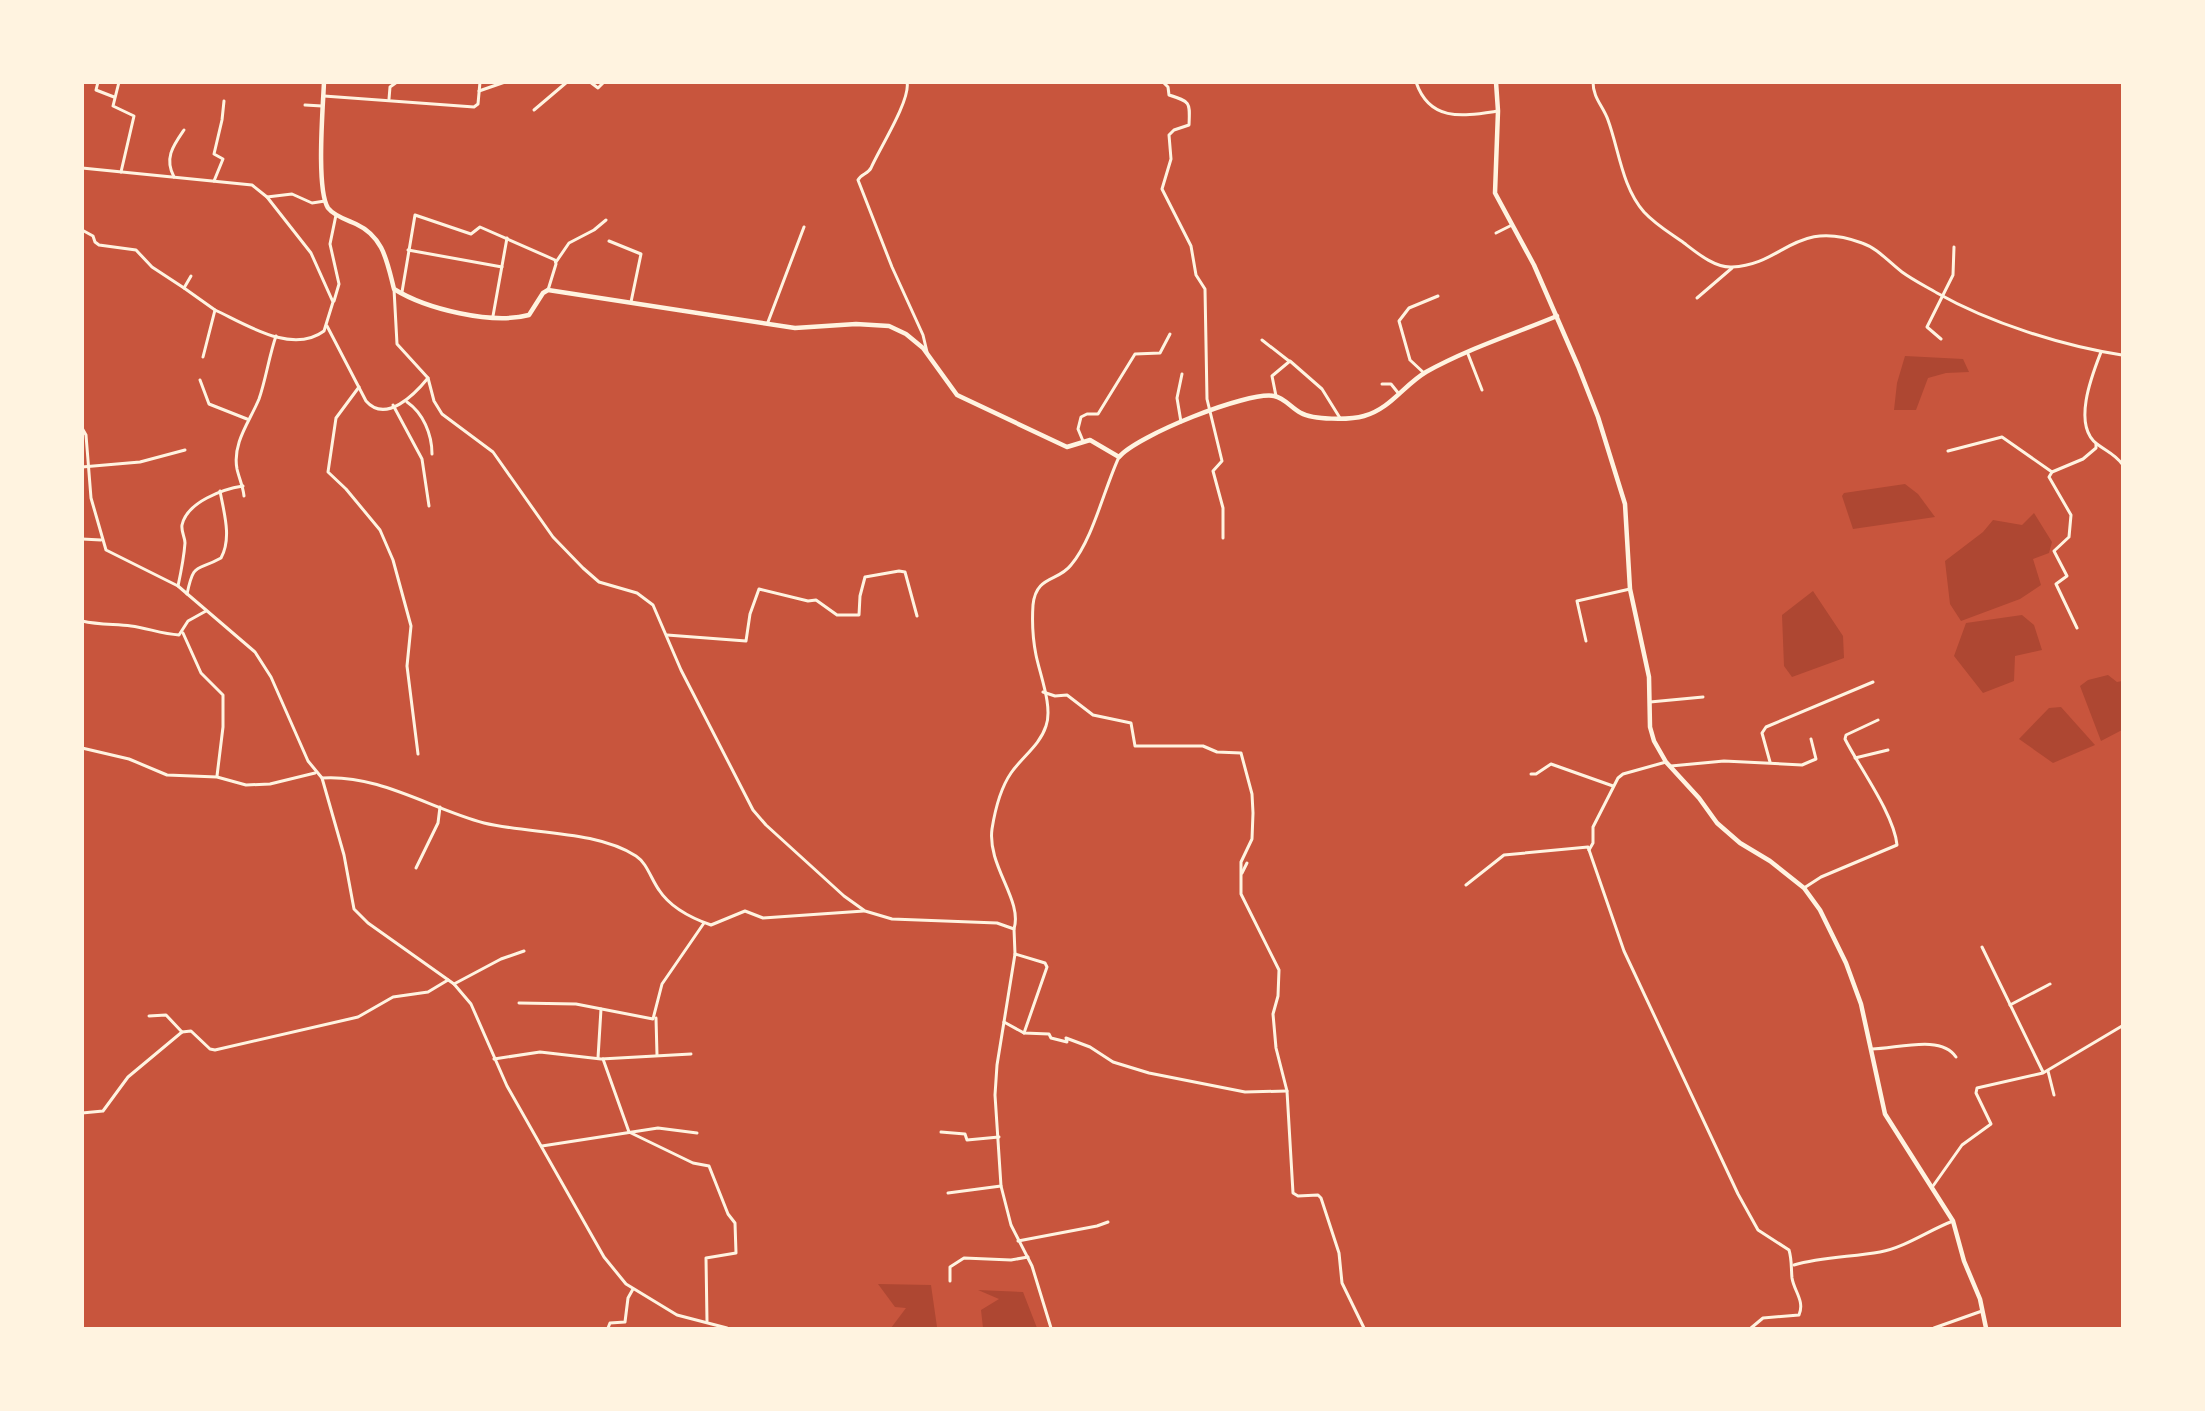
<svg xmlns="http://www.w3.org/2000/svg" width="2205" height="1411" font-family="Figtree,sans-serif">
  <style>
    .green { fill: #ae4732 }
    .lines { fill: none; stroke-linecap: round; stroke-linejoin: round }
    .minor { stroke: #fff3e0; stroke-width: 3 }
    .tertiary { stroke: #fff3e0; stroke-width: 4.5 }
  </style>
  <rect width="100%" height="100%" fill="#c8553d"/>
  <g class="green">
    <path d="M 1905,356 L 1963,359 L 1969,372 L 1946,373 L 1928,378 L 1916,410 L 1894,410 L 1897,383 Z"/>
    <path d="M 1905,484 L 1918,494 L 1935,517 L 1853,529 L 1842,496 L 1844,493 Z"/>
    <path d="M 2034,513 L 2052,542 L 2049,553 L 2033,559 L 2041,585 L 2020,599 L 1961,621 L 1950,604 L 1945,561 L 1983,532 L 1993,520 L 2022,525 Z"/>
    <path d="M 1813,591 L 1843,636 L 1844,658 L 1792,677 L 1784,666 L 1782,615 Z"/>
    <path d="M 2022,615 L 2034,625 L 2042,650 L 2015,656 L 2014,681 L 1983,693 L 1954,656 L 1966,623 Z"/>
    <path d="M 2108,675 L 2117,682 L 2122,681 L 2122,730 L 2101,741 L 2080,686 L 2088,680 Z"/>
    <path d="M 2061,707 L 2095,745 L 2053,763 L 2019,739 L 2049,708 Z"/>
    <path d="M 878,1284 L 931,1285 L 937,1327 L 891,1328 L 906,1308 L 895,1307 Z"/>
    <path d="M 978,1290 L 1023,1292 L 1037,1328 L 983,1328 L 981,1310 L 999,1299 Z"/>
  </g>
  <g class="lines">
    <g class="minor">
      <path d="M 98,82 L 96,90 L 114,97"/>
      <path d="M 119,82 L 113,106 L 134,116 L 121,172"/>
      <path d="M 590,82 L 598,88 L 604,82"/>
      <path d="M 907,82 C 911,100 878,151 871,168 C 868,174 861,174 858,180 L 892,267 L 923,335 L 927,352"/>
      <path d="M 1163,82 L 1168,87 L 1169,95 C 1191,102 1190,102 1189,125 L 1174,130 L 1169,135 L 1171,159 L 1162,189 L 1191,246 L 1196,275 L 1205,289 L 1207,399 L 1222,461 L 1213,471 L 1223,508 L 1223,538"/>
      <path d="M 1416,82 C 1430,123 1464,116 1498,111"/>
      <path d="M 1593,82 C 1593,98 1603,106 1608,120 C 1619,150 1622,187 1644,212 C 1656,225 1670,233 1684,243 C 1697,253 1715,268 1732,267 C 1784,265 1795,218 1862,243 C 1877,248 1889,262 1902,272 C 1913,280 1925,286 1937,293 C 1990,323 2063,346 2122,355"/>
      <path d="M 479,91 L 505,82"/>
      <path d="M 324,96 L 474,107 L 478,104 L 480,82"/>
      <path d="M 389,99 L 390,87 L 397,82"/>
      <path d="M 305,105 L 322,106"/>
      <path d="M 534,110 L 567,82"/>
      <path d="M 82,168 L 252,185 L 267,197 L 311,253 L 333,302 L 324,331 C 292,355 245,324 215,310 L 203,357"/>
      <path d="M 174,177 C 164,158 173,146 184,130"/>
      <path d="M 214,181 L 223,159 L 214,154 L 222,120 L 224,101"/>
      <path d="M 267,197 L 292,194 L 312,203 L 325,201"/>
      <path d="M 82,230 L 93,236 L 95,242 L 99,245 L 136,250 L 152,267 L 184,288"/>
      <path d="M 1496,233 L 1512,225"/>
      <path d="M 609,241 L 641,254 L 631,302"/>
      <path d="M 408,250 L 502,267"/>
      <path d="M 556,262 L 569,243 L 594,230 L 606,220"/>
      <path d="M 191,276 L 184,288 L 215,310"/>
      <path d="M 394,289 L 397,344 L 428,378 L 434,401 L 442,414 L 493,452 L 553,537 L 583,568 L 599,582 L 637,593 L 653,605 L 681,670 L 753,810 L 766,825 L 844,896 L 865,911 L 892,919 L 997,923 L 1014,929 L 1015,954 L 997,1065 L 995,1095 L 1001,1186 L 1011,1225 L 1032,1266 L 1051,1328"/>
      <path d="M 402,292 L 415,215 L 471,234 L 480,227 L 555,260 L 556,264 L 548,290"/>
      <path d="M 1697,298 L 1732,268"/>
      <path d="M 334,301 L 339,284 L 330,244 L 336,215"/>
      <path d="M 493,316 L 507,238"/>
      <path d="M 768,322 L 804,227"/>
      <path d="M 327,326 L 366,401 C 386,424 415,394 428,378"/>
      <path d="M 1941,339 L 1927,327 L 1953,275 L 1954,247"/>
      <path d="M 1262,340 L 1289,361"/>
      <path d="M 2101,352 C 2092,375 2072,425 2097,444 C 2106,451 2115,454 2122,464"/>
      <path d="M 1468,354 L 1482,390"/>
      <path d="M 1424,373 L 1410,360 L 1399,321 L 1409,308 L 1438,296"/>
      <path d="M 200,380 L 209,404 L 247,419"/>
      <path d="M 1382,384 L 1391,384 L 1399,394"/>
      <path d="M 359,387 L 336,418 L 328,472 L 346,489 L 380,530 L 393,560 L 411,626 L 407,666 L 418,754"/>
      <path d="M 1276,396 L 1272,376 L 1290,361 L 1322,389 L 1340,418"/>
      <path d="M 407,402 C 423,413 432,434 432,454"/>
      <path d="M 393,405 L 422,459 L 429,506"/>
      <path d="M 1181,422 L 1177,398 L 1182,374"/>
      <path d="M 82,428 L 86,435 L 91,498 L 106,550 L 178,586 L 255,652 L 271,677 L 308,761 L 322,778 L 344,855 L 354,909 L 368,923 L 454,984 L 471,1004 L 507,1086 L 604,1257 L 626,1284 L 677,1315 L 727,1328"/>
      <path d="M 1083,441 L 1078,429 L 1081,417 L 1087,414 L 1098,414 L 1135,354 L 1160,353 L 1170,334"/>
      <path d="M 1948,451 L 2002,437 L 2052,472"/>
      <path d="M 82,467 L 140,462 L 185,450"/>
      <path d="M 244,496 C 243,486 239,478 237,469 C 232,443 250,421 259,399 C 266,379 269,356 276,336"/>
      <path d="M 82,539 L 101,540"/>
      <path d="M 178,586 C 181,572 184,557 185,543 C 185,537 181,532 182,525 C 187,502 223,489 243,486"/>
      <path d="M 187,594 C 194,561 196,572 221,558 C 232,538 224,513 220,491"/>
      <path d="M 82,621 C 99,625 115,624 131,626 C 147,628 162,634 179,635 L 188,621 L 206,611"/>
      <path d="M 2077,628 L 2056,584 L 2067,576 L 2054,551 L 2069,537 L 2071,515 L 2049,477 L 2052,472 L 2083,459 L 2096,448 L 2096,444"/>
      <path d="M 183,633 L 201,673 L 223,695 L 223,727 L 217,776"/>
      <path d="M 667,635 L 746,641 L 750,614 L 759,589 L 808,601 L 816,600 L 837,615 L 859,615 L 860,596 L 865,577 L 899,571 L 905,572 L 917,616"/>
      <path d="M 1586,641 L 1577,601 L 1630,589"/>
      <path d="M 1043,692 L 1055,696 L 1067,695 L 1093,715 L 1131,723 L 1135,746 L 1203,746 L 1217,752 L 1241,753 L 1252,794 L 1253,813 L 1252,839 L 1241,862 L 1241,894 L 1279,970 L 1278,996 L 1273,1014 L 1276,1048 L 1287,1091 L 1293,1193 L 1298,1196 L 1318,1195 L 1321,1198 L 1339,1253 L 1342,1283 L 1364,1328"/>
      <path d="M 1650,702 L 1703,697"/>
      <path d="M 82,748 L 129,759 L 167,775 L 217,777 L 246,785 L 270,784 L 315,773"/>
      <path d="M 1855,758 L 1888,750"/>
      <path d="M 1770,762 L 1762,733 L 1766,727 L 1873,682"/>
      <path d="M 1671,766 L 1724,761 L 1802,765 L 1816,759 L 1811,739"/>
      <path d="M 1531,774 L 1536,774 L 1551,764 L 1613,786"/>
      <path d="M 322,778 C 379,774 431,809 484,823 C 529,834 596,830 636,856 C 647,863 651,879 659,890 C 670,907 691,918 711,925 L 745,911 L 763,918 L 864,911"/>
      <path d="M 1589,850 L 1593,843 L 1593,827 L 1618,778 L 1623,774 L 1666,762"/>
      <path d="M 416,868 L 438,823 L 440,807"/>
      <path d="M 1242,873 L 1247,863"/>
      <path d="M 1466,885 L 1504,855 L 1588,847 L 1624,951 L 1738,1194 L 1758,1230 L 1789,1250 C 1792,1260 1791,1268 1792,1278 C 1794,1291 1805,1301 1799,1315 L 1763,1318 L 1751,1328"/>
      <path d="M 1804,888 L 1821,877 L 1897,845 C 1894,814 1859,767 1845,739 L 1846,735 L 1878,720"/>
      <path d="M 1014,929 C 1023,900 987,866 992,829 C 995,810 1000,789 1011,773 C 1022,757 1040,745 1046,726 C 1053,707 1040,675 1036,655 C 1033,640 1032,620 1033,605 C 1036,575 1058,582 1071,565 C 1093,539 1104,489 1119,457"/>
      <path d="M 1982,947 L 2043,1072"/>
      <path d="M 1015,954 L 1045,963 L 1047,967 L 1024,1033"/>
      <path d="M 454,984 L 501,959 L 524,951"/>
      <path d="M 519,1003 L 576,1004 L 653,1019 L 662,984 L 704,923"/>
      <path d="M 2010,1005 L 2050,984"/>
      <path d="M 149,1016 L 166,1015 L 182,1032 L 191,1031 L 210,1049 L 215,1050 L 358,1017 L 393,997 L 428,992 L 448,980"/>
      <path d="M 656,1018 L 657,1055"/>
      <path d="M 1004,1022 L 1024,1033 L 1049,1034 L 1051,1038 L 1067,1042 L 1066,1038 L 1090,1047 L 1113,1062 L 1149,1073 L 1245,1092 L 1287,1091"/>
      <path d="M 1872,1049 C 1896,1049 1941,1034 1956,1057"/>
      <path d="M 598,1058 L 601,1009"/>
      <path d="M 494,1059 L 540,1052 L 601,1059 L 691,1054"/>
      <path d="M 603,1059 L 629,1132 L 693,1163 L 709,1166 L 728,1214 L 735,1223 L 736,1253 L 706,1258 L 707,1321"/>
      <path d="M 2048,1071 L 2054,1095"/>
      <path d="M 82,1113 L 103,1111 L 128,1077 L 182,1032"/>
      <path d="M 941,1132 L 965,1134 L 967,1140 L 999,1137"/>
      <path d="M 542,1146 L 658,1128 L 697,1133"/>
      <path d="M 1933,1186 L 1962,1145 L 1991,1124 L 1976,1093 L 1977,1088 L 2043,1073 L 2122,1026"/>
      <path d="M 948,1193 L 1001,1186"/>
      <path d="M 1018,1241 L 1097,1226 L 1108,1222"/>
      <path d="M 1794,1265 C 1821,1257 1852,1257 1880,1252 C 1906,1247 1929,1230 1953,1221"/>
      <path d="M 950,1281 L 950,1267 L 964,1258 L 1011,1260 L 1028,1257"/>
      <path d="M 608,1328 L 610,1323 L 625,1322 L 628,1298 L 633,1289"/>
      <path d="M 1934,1328 L 1982,1311"/>
    </g>
    <g class="tertiary">
      <path d="M 324,82 C 323,107 316,189 328,208 C 334,216 347,220 356,224 C 384,237 387,262 394,289 C 426,309 492,325 529,315 L 543,293 L 548,290 L 795,328 L 856,324 L 889,326 L 906,334 L 923,348 L 957,395 L 1067,447 L 1090,440 L 1119,457 C 1136,436 1247,391 1274,396 C 1285,398 1291,408 1301,413 C 1313,420 1350,420 1364,416 C 1390,409 1404,385 1426,372 C 1467,349 1514,334 1557,316"/>
      <path d="M 1496,82 L 1498,111 L 1495,193 L 1534,265 L 1578,366 L 1598,417 L 1625,504 L 1630,589 L 1649,677 L 1650,727 L 1654,741 L 1666,762 L 1699,798 L 1717,823 L 1740,843 L 1770,861 L 1804,888 L 1820,910 L 1846,963 L 1861,1004 L 1885,1114 L 1953,1221 L 1964,1261 L 1980,1299 L 1986,1328"/>
    </g>
  </g>
  <rect width="2205" height="1411" fill="none" stroke="#fff3e0" stroke-width="168"/>
</svg>
